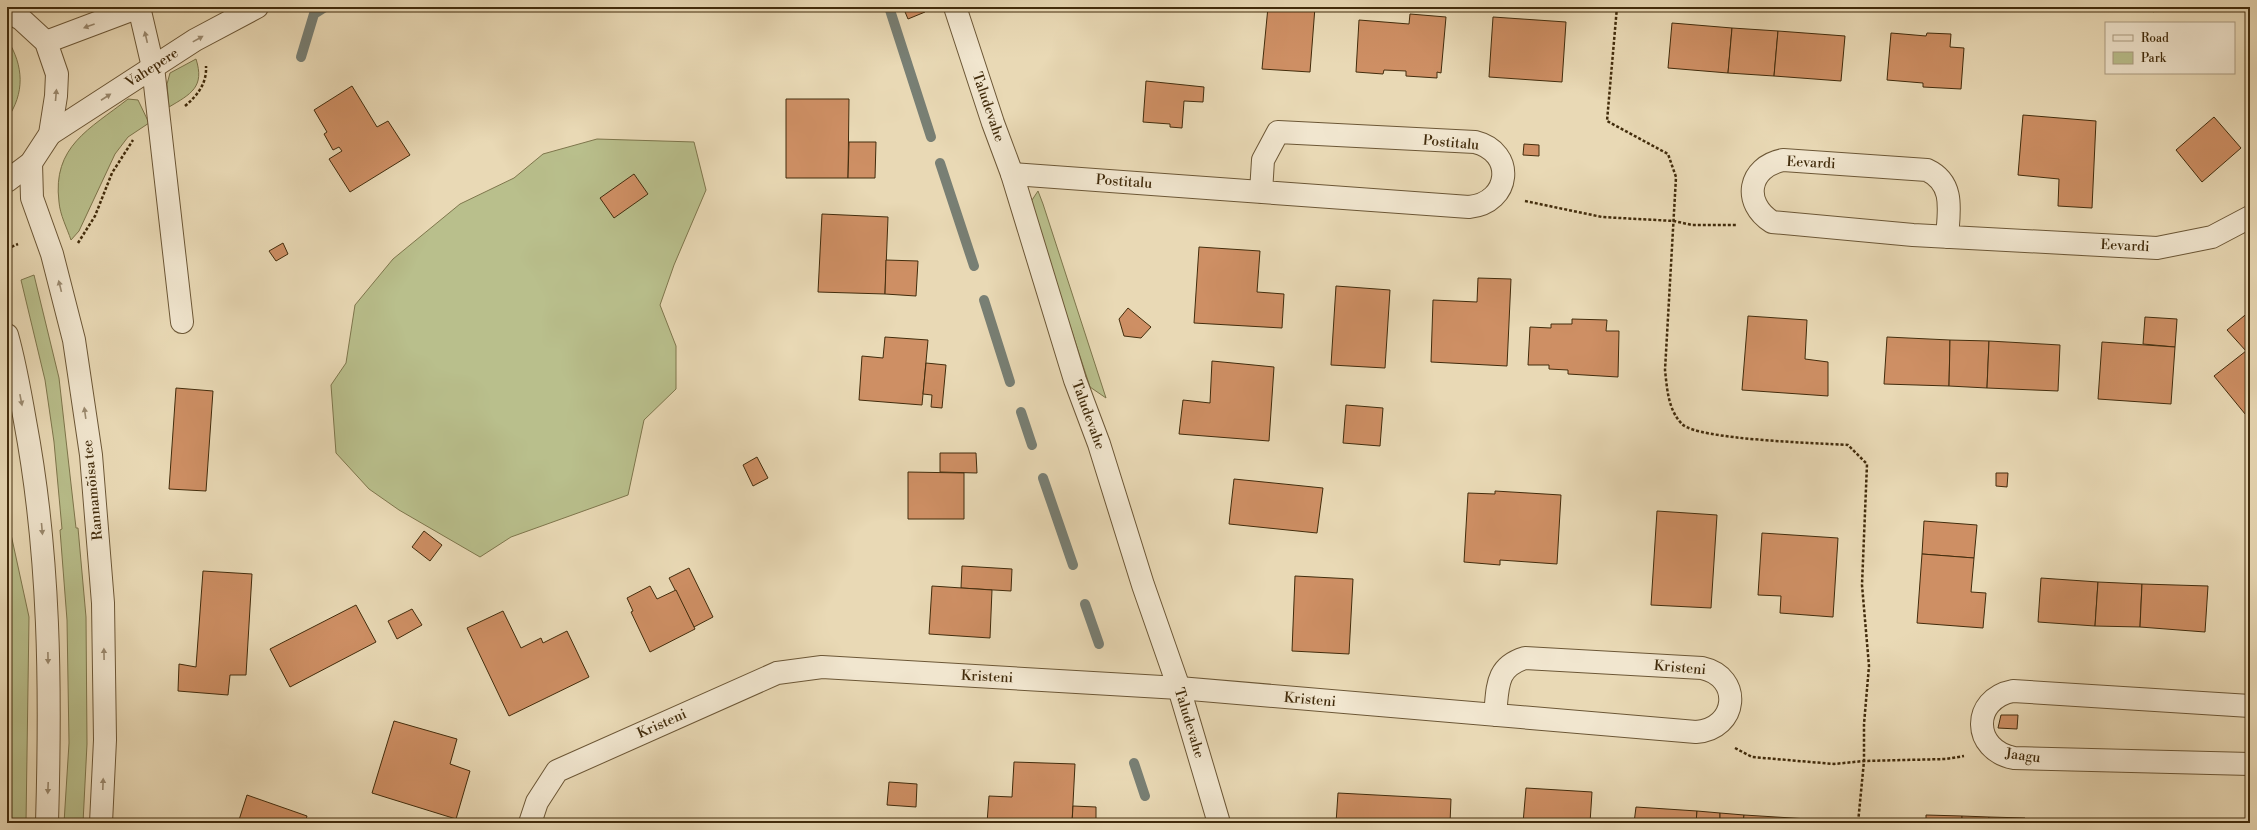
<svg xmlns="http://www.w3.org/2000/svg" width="2257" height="830" font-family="'Libre Bodoni',serif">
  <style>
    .green { fill: #b9bf8c; stroke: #7e764c }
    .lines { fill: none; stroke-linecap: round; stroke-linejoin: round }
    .stream { stroke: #787f74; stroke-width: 10 }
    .building { fill: #ce8f64; stroke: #422c0c }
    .minor-casing { stroke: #6c5736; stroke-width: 24 }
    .path { stroke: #422c0c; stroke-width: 2.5; stroke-dasharray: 3 2; stroke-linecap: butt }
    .minor { stroke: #f1e6cf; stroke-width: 22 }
    .oneway { fill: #9a896e }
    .labels { text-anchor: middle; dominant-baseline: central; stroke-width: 3; stroke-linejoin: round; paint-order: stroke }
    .street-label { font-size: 14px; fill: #422c0c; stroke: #f1e6cf }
  </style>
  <rect width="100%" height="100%" fill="#e9d9b5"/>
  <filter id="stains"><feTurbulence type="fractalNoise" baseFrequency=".005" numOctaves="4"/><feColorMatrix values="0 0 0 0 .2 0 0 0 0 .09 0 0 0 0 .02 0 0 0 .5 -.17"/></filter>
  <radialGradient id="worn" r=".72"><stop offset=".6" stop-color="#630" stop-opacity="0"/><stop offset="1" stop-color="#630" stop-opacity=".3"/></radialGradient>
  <g class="green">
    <path d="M 7,39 C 24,66 25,93 7,119 Z"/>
    <path d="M 196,59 C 205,87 191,94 169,107 L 167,84 L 170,73 Z"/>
    <path d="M 128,99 L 138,100 L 149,123 L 128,137 L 115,154 L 79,231 L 71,240 C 67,228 60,215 59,202 C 52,146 90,129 128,99 Z"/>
    <path d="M 597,139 L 694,142 L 706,190 L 674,265 L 660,305 L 676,346 L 676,389 L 644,420 L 628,495 L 511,537 L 480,557 L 399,510 L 369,489 L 336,453 L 331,385 L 346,363 L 355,305 L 393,259 L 460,204 L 514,178 L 543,154 Z"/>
    <path d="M 1038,191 L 1043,204 L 1106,398 L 1090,387 L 1030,203 Z"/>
    <path d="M 34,275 L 59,378 L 76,528 L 78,528 L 86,617 L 87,744 L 83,823 L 64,823 L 69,743 L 67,620 L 60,530 L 62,529 L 54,442 L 45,380 L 21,280 Z"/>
    <path d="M 7,516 L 29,617 L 26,823 L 7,823 Z"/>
  </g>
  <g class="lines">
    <g class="stream">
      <path d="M 889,7 L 931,137"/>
      <path d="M 301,57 L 314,14 L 325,7"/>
      <path d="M 940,163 L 974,266"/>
      <path d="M 984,300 L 1010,382"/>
      <path d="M 1021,412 L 1032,445"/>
      <path d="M 1043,478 L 1073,565"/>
      <path d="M 1085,604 L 1099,644"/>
      <path d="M 1134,763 L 1145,796"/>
    </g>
  </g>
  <g class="building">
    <path d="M 903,7 L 923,7 L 925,12 L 908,19 Z"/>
    <path d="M 1268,7 L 1315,7 L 1310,72 L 1262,69 Z"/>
    <path d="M 2149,7 L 2160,7 L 2153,12 Z"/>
    <path d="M 1410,14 L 1446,17 L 1441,73 L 1437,72 L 1437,78 L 1406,76 L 1406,71 L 1384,70 L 1383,74 L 1356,72 L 1359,20 L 1409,24 Z"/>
    <path d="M 1493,17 L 1566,22 L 1562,82 L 1489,77 Z"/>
    <path d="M 1672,23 L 1732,28 L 1728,73 L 1668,68 Z"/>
    <path d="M 1732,28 L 1778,31 L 1774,76 L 1728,73 Z"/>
    <path d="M 1778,31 L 1845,36 L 1841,81 L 1774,76 Z"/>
    <path d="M 1891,33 L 1926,36 L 1927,33 L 1951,34 L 1950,47 L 1964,48 L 1961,89 L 1923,87 L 1923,83 L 1887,80 Z"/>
    <path d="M 1146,81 L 1204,87 L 1203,102 L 1184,101 L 1182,128 L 1170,127 L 1170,124 L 1143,122 Z"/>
    <path d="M 352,86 L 377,127 L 388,121 L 410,155 L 350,192 L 329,159 L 342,151 L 339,147 L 333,150 L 324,134 L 327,132 L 314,110 Z"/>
    <path d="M 786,99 L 849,99 L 848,178 L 786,178 Z"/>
    <path d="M 2023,115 L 2096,121 L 2092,208 L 2058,206 L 2059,179 L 2018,175 Z"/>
    <path d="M 2214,117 L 2241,148 L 2202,182 L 2176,150 Z"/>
    <path d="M 849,142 L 876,142 L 875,178 L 848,178 Z"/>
    <path d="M 1524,144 L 1539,145 L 1539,156 L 1523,155 Z"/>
    <path d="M 634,174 L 648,194 L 614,218 L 600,198 Z"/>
    <path d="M 822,214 L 888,217 L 885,294 L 818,292 Z"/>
    <path d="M 283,243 L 288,254 L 276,261 L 269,251 Z"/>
    <path d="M 1199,247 L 1260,251 L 1257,292 L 1284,294 L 1282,328 L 1194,323 Z"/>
    <path d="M 886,260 L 918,261 L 916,296 L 885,294 Z"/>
    <path d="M 1478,278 L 1511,279 L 1507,366 L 1431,362 L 1433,300 L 1477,302 Z"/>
    <path d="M 1336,286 L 1390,290 L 1385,368 L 1331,365 Z"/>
    <path d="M 1128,308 L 1151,327 L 1141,338 L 1124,336 L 1119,319 Z"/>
    <path d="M 2250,311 L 2250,420 L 2214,376 L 2246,351 L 2227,330 Z"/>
    <path d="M 1748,316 L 1807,320 L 1805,359 L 1828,362 L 1828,396 L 1742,390 Z"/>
    <path d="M 2145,317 L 2177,319 L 2175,347 L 2143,344 Z"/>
    <path d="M 1572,319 L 1607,320 L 1606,331 L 1619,331 L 1618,377 L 1568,374 L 1568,370 L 1549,369 L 1549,365 L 1528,365 L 1530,327 L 1551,328 L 1551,324 L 1572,324 Z"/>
    <path d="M 885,337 L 928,340 L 922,405 L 859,400 L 862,356 L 883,358 Z"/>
    <path d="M 1887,337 L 1950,340 L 1949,386 L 1884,384 Z"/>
    <path d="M 1950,340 L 1989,341 L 1987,388 L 1949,386 Z"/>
    <path d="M 1989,341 L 2060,345 L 2058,391 L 1987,388 Z"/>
    <path d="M 2102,342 L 2175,347 L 2171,404 L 2098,399 Z"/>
    <path d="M 1212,361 L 1274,367 L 1269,441 L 1179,434 L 1183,400 L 1210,403 Z"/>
    <path d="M 926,363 L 946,365 L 942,408 L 931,407 L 932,395 L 923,394 Z"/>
    <path d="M 176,388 L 213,391 L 206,491 L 169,489 Z"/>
    <path d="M 1346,405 L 1383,408 L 1380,446 L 1343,443 Z"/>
    <path d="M 940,453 L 976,453 L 977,473 L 940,472 Z"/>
    <path d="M 757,457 L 768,478 L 753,486 L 743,465 Z"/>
    <path d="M 908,472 L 964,473 L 964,519 L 908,519 Z"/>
    <path d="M 1996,473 L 2008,473 L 2007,487 L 1996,486 Z"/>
    <path d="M 1234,479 L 1323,488 L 1317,533 L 1229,524 Z"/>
    <path d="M 1495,491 L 1561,495 L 1557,564 L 1500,560 L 1500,565 L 1464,562 L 1468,493 L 1495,494 Z"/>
    <path d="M 1657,511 L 1717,515 L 1711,608 L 1651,605 Z"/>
    <path d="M 1924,521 L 1977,525 L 1974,558 L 1922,554 Z"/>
    <path d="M 424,531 L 442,545 L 430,561 L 412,547 Z"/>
    <path d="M 1762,533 L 1838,538 L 1833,617 L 1780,613 L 1781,596 L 1758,595 Z"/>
    <path d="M 1922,554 L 1974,558 L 1971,592 L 1986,593 L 1983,628 L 1917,623 Z"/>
    <path d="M 962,566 L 1012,569 L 1011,591 L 961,588 Z"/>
    <path d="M 689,568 L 713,617 L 694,627 L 669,578 Z"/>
    <path d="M 203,571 L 252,574 L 246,675 L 230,675 L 228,695 L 178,691 L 179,664 L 196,667 Z"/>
    <path d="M 1295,576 L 1353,579 L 1349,654 L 1292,651 Z"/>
    <path d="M 2041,578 L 2098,582 L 2095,626 L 2038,622 Z"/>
    <path d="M 2098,582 L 2142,584 L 2140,627 L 2095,626 Z"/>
    <path d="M 2142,584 L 2208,586 L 2205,632 L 2140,627 Z"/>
    <path d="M 650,586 L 657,599 L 676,590 L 695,629 L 650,652 L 631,612 L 633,611 L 627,598 Z"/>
    <path d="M 932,586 L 992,590 L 990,638 L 929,634 Z"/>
    <path d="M 356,605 L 376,642 L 290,687 L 270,649 Z"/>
    <path d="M 412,609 L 422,625 L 397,639 L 388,621 Z"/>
    <path d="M 503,611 L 521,648 L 541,638 L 543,643 L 567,631 L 589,677 L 509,716 L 467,628 Z"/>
    <path d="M 2001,715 L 2018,715 L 2017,729 L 1998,728 Z"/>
    <path d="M 394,721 L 457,739 L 450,764 L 470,771 L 456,819 L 372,793 Z"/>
    <path d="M 1014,762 L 1075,764 L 1072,823 L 987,823 L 989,796 L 1012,797 Z"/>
    <path d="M 889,782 L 917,784 L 916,807 L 887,805 Z"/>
    <path d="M 1526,788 L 1592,792 L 1590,823 L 1523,823 Z"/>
    <path d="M 1338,793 L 1451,799 L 1450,823 L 1336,823 Z"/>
    <path d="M 247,795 L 307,816 L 305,823 L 238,823 Z"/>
    <path d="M 1073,806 L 1096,807 L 1096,823 L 1072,823 Z"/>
    <path d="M 1636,807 L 1697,811 L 1696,823 L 1634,823 Z"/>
    <path d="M 1697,811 L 1720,813 L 1720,823 L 1696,823 Z"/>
    <path d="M 1720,813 L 1744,815 L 1743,823 L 1720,823 Z"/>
    <path d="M 1744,815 L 1808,819 L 1807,823 L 1743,823 Z"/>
    <path d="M 1926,815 L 1962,816 L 1962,823 L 1897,823 L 1897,821 L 1926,822 Z"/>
    <path d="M 1962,816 L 1989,817 L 1989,823 L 1962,823 Z"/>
    <path d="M 1989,817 L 2025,818 L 2025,823 L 1989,823 Z"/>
  </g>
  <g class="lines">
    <defs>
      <g id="minor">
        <path d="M 139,7 L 153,67 L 182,322"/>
        <path d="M 955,7 L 993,123 L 1012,174 L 1075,380 L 1099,444 L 1143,585 L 1179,688 L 1219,823"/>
        <path d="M 7,11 L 21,19 L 46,42 L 57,74 L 56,96 L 50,134 L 31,163 L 7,181"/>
        <path d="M 46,42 L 139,7"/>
        <path d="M 50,134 L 195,40 L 257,7"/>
        <path d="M 31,163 L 32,198 L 52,254 L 74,340 L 91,455 L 103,603 L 105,740 L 101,823"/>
        <path d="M 1012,174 L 1469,207 C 1511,203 1516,152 1475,142 L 1278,132 L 1263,160 L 1261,192"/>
        <path d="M 1947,237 C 1949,211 1955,183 1927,170 L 1783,160 C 1748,167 1742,203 1772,222 L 1913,235 L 2157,248 L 2212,237 L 2250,217"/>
        <path d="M 7,335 C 15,363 20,392 25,421 C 50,554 51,688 47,823"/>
        <path d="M 2250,706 L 2013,691 C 1971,699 1972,750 2014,758 L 2250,764"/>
        <path d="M 530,823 L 537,802 L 557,771 L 777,673 L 822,667 L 1179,688 L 1696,732 C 1738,729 1743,677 1702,668 L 1525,658 C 1495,667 1498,688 1495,715"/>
      </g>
    </defs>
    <use href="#minor" class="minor-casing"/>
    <g class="path">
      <path d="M 1617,7 L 1607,121 L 1668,154 L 1676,177 L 1665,370 C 1667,388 1668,410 1682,424 C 1698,440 1819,443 1848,445 L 1867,464 L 1862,585 L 1869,666 L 1864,724 L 1864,761 L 1858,823"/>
      <path d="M 185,106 C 198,95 207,83 206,66"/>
      <path d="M 1525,201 L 1602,217 L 1674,221 L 1692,225 L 1736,225"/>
      <path d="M 78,243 L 95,216 L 112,173 L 133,140"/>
      <path d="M 7,249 L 18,244"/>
      <path d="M 1735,748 L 1752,757 L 1834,764 L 1864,761 L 1946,759 L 1964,756"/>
    </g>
    <use href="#minor" class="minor"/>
  </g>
  <defs><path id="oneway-solid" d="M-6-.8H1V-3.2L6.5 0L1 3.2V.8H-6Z"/></defs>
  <g class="oneway">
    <use href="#oneway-solid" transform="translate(89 26) rotate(160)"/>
    <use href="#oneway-solid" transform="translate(146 37) rotate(-103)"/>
    <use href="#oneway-solid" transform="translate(198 39) rotate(-29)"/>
    <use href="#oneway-solid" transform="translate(56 95) rotate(-85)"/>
    <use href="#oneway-solid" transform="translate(106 97) rotate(-33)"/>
    <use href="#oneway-solid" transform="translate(60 286) rotate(-104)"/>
    <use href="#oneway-solid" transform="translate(21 400) rotate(79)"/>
    <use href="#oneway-solid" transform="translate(85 413) rotate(-98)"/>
    <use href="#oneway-solid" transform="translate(42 529) rotate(85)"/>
    <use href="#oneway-solid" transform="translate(104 654) rotate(-91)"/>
    <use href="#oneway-solid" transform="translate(48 658) rotate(89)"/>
    <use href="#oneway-solid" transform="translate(103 784) rotate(-88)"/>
    <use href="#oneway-solid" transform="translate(48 788) rotate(92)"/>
  </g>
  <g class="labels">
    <g class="street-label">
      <text transform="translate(152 68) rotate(-33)">Vahepere</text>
      <text transform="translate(988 107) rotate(71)">Taludevahe</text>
      <text transform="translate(1451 143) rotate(5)">Postitalu</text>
      <text transform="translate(1811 163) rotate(3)">Eevardi</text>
      <text transform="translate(1124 182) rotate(4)">Postitalu</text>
      <text transform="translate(2125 246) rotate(3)">Eevardi</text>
      <text transform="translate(1088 415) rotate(70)">Taludevahe</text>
      <text transform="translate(93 490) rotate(-96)">Rannamõisa tee</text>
      <text transform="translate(1680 668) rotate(5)">Kristeni</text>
      <text transform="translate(987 677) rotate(3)">Kristeni</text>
      <text transform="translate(1310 700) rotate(5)">Kristeni</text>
      <text transform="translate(1189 723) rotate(73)">Taludevahe</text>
      <text transform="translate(662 724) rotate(-24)">Kristeni</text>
      <text transform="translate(2023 756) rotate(7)">Jaagu</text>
    </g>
  </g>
  <rect width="2257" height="830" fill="none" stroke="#e9d9b5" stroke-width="24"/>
  <rect x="8" y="8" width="2241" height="814" fill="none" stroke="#422c0c" stroke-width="2"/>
  <rect x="12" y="12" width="2233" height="806" fill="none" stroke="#422c0c"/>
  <rect x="2105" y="22" width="130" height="52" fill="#f1e6cf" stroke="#ab9c81"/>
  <rect x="2113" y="35" width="20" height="6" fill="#f1e6cf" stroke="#ab9c81"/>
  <text x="2141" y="42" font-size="12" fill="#422c0c">Road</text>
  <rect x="2113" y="52" width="20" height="12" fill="#b9bf8c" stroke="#ab9c81"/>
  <text x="2141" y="62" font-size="12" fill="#422c0c">Park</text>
  <rect width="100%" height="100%" filter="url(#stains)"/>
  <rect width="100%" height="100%" fill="url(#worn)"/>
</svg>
